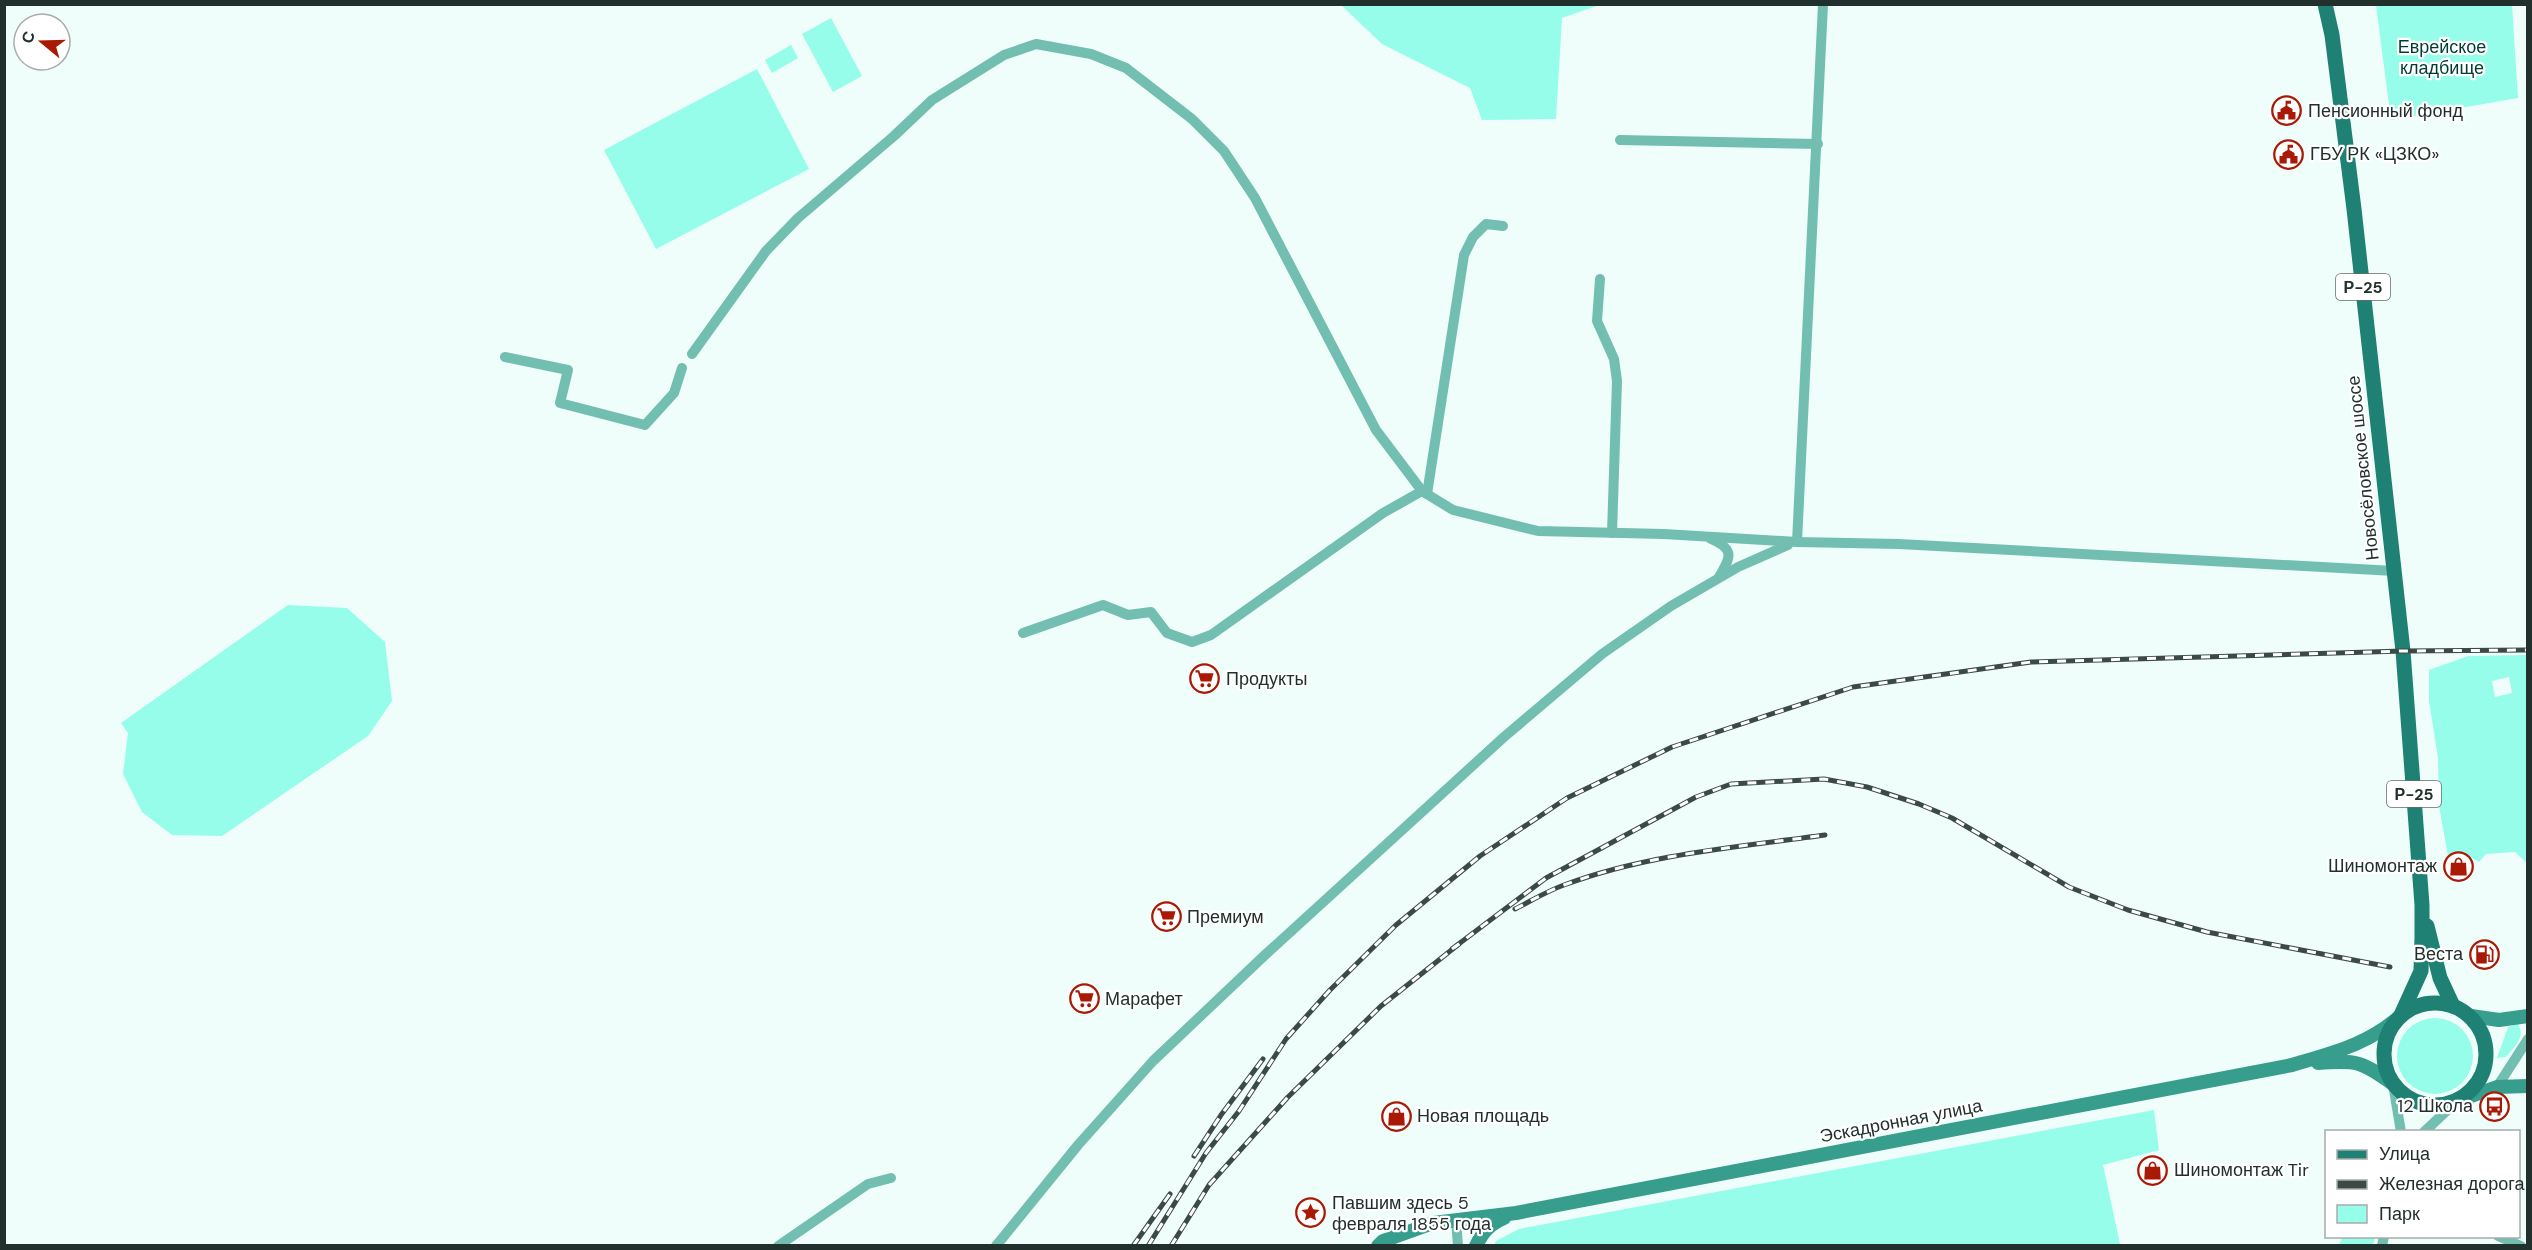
<svg xmlns="http://www.w3.org/2000/svg" width="2532" height="1250" font-family="'DM Sans',sans-serif">
  <style>
    .green { fill: #95fdea; fill-rule: evenodd }
    .lines { fill: none; stroke-linecap: round; stroke-linejoin: round }
    .minor { stroke: #72bfb1; stroke-width: 10 }
    .secondary { stroke: #379d8d; stroke-width: 14 }
    .primary { stroke: #1e8173; stroke-width: 15 }
    .rail-casing { stroke: #3c4a47; stroke-width: 5 }
    .rail { stroke: #fff; stroke-width: 3; stroke-dasharray: 9; stroke-linecap: butt }
    .labels { text-anchor: middle; dominant-baseline: central; stroke-width: 4.5; stroke-linejoin: round; paint-order: stroke }
    .shield { fill: #fff; stroke: #646e6c; stroke-width: 1.5 }
    .shield-label { font-size: 16px; font-weight: bold; fill: #22302d }
    .park-label { font-size: 18px; fill: #003c34; stroke: #fff }
    .poi-label { font-size: 18px; fill: #22302d; stroke: #fff; text-anchor: start }
    .street-label { font-size: 18px; fill: #22302d; stroke: #fff }
  </style>
  <rect width="100%" height="100%" fill="#effefb"/>
  <g class="green">
    <path d="M 1341,5 L 1599,5 L 1562,18 L 1556,119 L 1482,120 L 1470,88 L 1382,44 Z"/>
    <path d="M 2376,5 L 2512,5 L 2518,98 L 2391,120 Z"/>
    <path d="M 831,18 L 862,76 L 833,92 L 802,34 Z"/>
    <path d="M 791,45 L 798,58 L 772,73 L 765,60 Z"/>
    <path d="M 757,69 L 809,169 L 656,249 L 604,150 Z"/>
    <path d="M 288,605 L 347,608 L 385,642 L 392,701 L 368,736 L 222,836 L 172,835 L 142,812 L 123,774 L 128,733 L 121,723 Z"/>
    <path d="M 2527,655 L 2527,863 L 2515,852 L 2486,854 L 2479,862 L 2464,853 L 2448,856 L 2439,806 L 2438,758 L 2429,701 L 2429,670 L 2468,656 ZM 2509,677 L 2512,693 L 2495,697 L 2492,681 Z"/>
    <circle cx="2435" cy="1056" r="38"/>
    <path d="M 2518,1024 C 2526,1038 2514,1047 2506,1057 L 2497,1058 L 2508,1027 Z"/>
    <path d="M 2154,1110 L 2159,1150 L 2103,1165 L 2120,1244 L 2124,1245 L 1494,1245 L 1496,1241 L 1519,1229 Z"/>
    <path d="M 2342,1237 L 2342,1236 L 2375,1237 L 2373,1245 L 2339,1245 Z"/>
  </g>
  <g class="lines">
    <g class="minor">
      <path d="M 1620,140 L 1818,144"/>
      <path d="M 1600,279 L 1597,321 L 1614,359 L 1617,381 L 1612,533"/>
      <path d="M 692,354 L 766,251 L 798,218 L 894,136 L 932,100 L 1004,55 L 1036,44 L 1091,54 L 1126,68 L 1192,119 L 1224,151 L 1255,198 L 1376,430 L 1422,491 L 1453,510 L 1538,531 L 1664,534 L 1797,542 L 1899,544 L 2394,571"/>
      <path d="M 505,357 L 568,370 L 560,403 L 645,425 L 674,393 L 682,368"/>
      <path d="M 1427,494 L 1464,255 L 1473,237 L 1486,224 L 1503,226"/>
      <path d="M 1711,539 C 1735,549 1731,557 1719,577"/>
      <path d="M 1797,542 L 1823,4"/>
      <path d="M 1023,633 L 1103,605 L 1128,615 L 1151,612 L 1167,633 L 1192,642 L 1211,635 L 1383,513 L 1422,491"/>
      <path d="M 2393,1084 L 2401,1132"/>
      <path d="M 2497,1087 L 2528,1039"/>
      <path d="M 2424,1132 L 2457,1101"/>
      <path d="M 1456,1220 L 1458,1246"/>
      <path d="M 2498,1236 L 2521,1246"/>
      <path d="M 778,1246 L 868,1184 L 891,1178"/>
      <path d="M 996,1246 L 1078,1145 L 1153,1061 L 1265,955 L 1504,737 L 1602,654 L 1671,606 L 1738,567 L 1788,545"/>
      <path d="M 2382,1246 L 2384,1236"/>
    </g>
    <g class="secondary">
      <path d="M 2471,1016 L 2499,1020 L 2528,1016"/>
      <path d="M 2318,1063 C 2357,1060 2361,1061 2393,1084"/>
      <path d="M 2457,1101 L 2497,1087 L 2528,1086"/>
      <path d="M 1378,1246 L 1383,1241 L 1433,1223 L 1516,1213 L 2292,1065 C 2332,1053 2370,1044 2401,1015"/>
      <path d="M 1476,1246 C 1483,1231 1489,1225 1504,1218"/>
    </g>
    <g class="primary">
      <path d="M 2325,4 L 2332,35 L 2354,209 L 2403,651 L 2422,905 L 2422,938 L 2421,971 L 2401,1015"/>
      <path d="M 2427,926 L 2440,978 L 2453,1006"/>
      <circle cx="2435" cy="1054" r="51"/>
    </g>
    <defs>
      <g id="rail">
        <path d="M 1515,909 C 1531,901 1547,891 1564,885 C 1647,854 1738,847 1825,835"/>
        <path d="M 1452,949 L 1546,878 L 1696,797 L 1731,784 L 1824,779 L 1867,787 L 1919,804 L 1952,818 L 2069,887 L 2128,910 L 2207,932 L 2390,967"/>
        <path d="M 1194,1156 L 1221,1115 L 1263,1059"/>
        <path d="M 1133,1246 L 1170,1194"/>
        <path d="M 1148,1246 L 1206,1153 L 1239,1111 L 1286,1039 L 1330,990 L 1396,925 L 1480,856 L 1567,798 L 1672,747 L 1853,687 L 2031,662 L 2403,651 L 2528,650"/>
        <path d="M 1171,1246 L 1209,1185 L 1288,1097 L 1381,1006 L 1459,944"/>
      </g>
    </defs>
    <use href="#rail" class="rail-casing"/>
    <use href="#rail" class="rail"/>
  </g>
  <defs>
    <symbol id="civic-ring" viewBox="-11 -11 22 22"><circle r="9.5" fill="#fff" stroke="#a91905" stroke-width="1.5"/><path d="M-.6-6.5H3V-4.5H.6V-3L4-1V1h2V6H-6V1h2V-1L-.6-3ZM-1.2 2.5V6h2.4V2.5Z" fill="#a91905"/></symbol>
    <symbol id="supermarket-ring" viewBox="-11 -11 22 22"><circle r="9.5" fill="#fff" stroke="#a91905" stroke-width="1.5"/><path d="M-6-5.5h2.5l.6 2H6L4.5 2H-2.5L-4.4-4H-6ZM-1.5 3.2a1.3 1.3 0 1 0 .1 0ZM3 3.2a1.3 1.3 0 1 0 .1 0Z" fill="#a91905"/></symbol>
    <symbol id="shop-ring" viewBox="-11 -11 22 22"><circle r="9.5" fill="#fff" stroke="#a91905" stroke-width="1.5"/><path d="M-5-2.5h2.3a2.7 3.5 0 0 1 5.4 0H5L5.5 6h-11ZM-1.5-2.5h3a1.5 2.3 0 0 0-3 0Z" fill="#a91905"/></symbol>
    <symbol id="fuel-ring" viewBox="-11 -11 22 22"><circle r="9.5" fill="#fff" stroke="#a91905" stroke-width="1.5"/><path d="M-5.5-6h7V0h2V4h1.3V-2.5L3-4.5l.8-.8L6-3V5H2.5V1h-1V6h-7ZM-4.2-4.7v3.2H.2V-4.7Z" fill="#a91905"/></symbol>
    <symbol id="bus-ring" viewBox="-11 -11 22 22"><circle r="9.5" fill="#fff" stroke="#a91905" stroke-width="1.5"/><path d="M-5-6H5V4H4V6H2V4H-2V6H-4V4H-5ZM-3.5-4V0h7V-4ZM-3.5 1.2v1.5H-2V1.2ZM2 1.2v1.5H3.5V1.2Z" fill="#a91905"/></symbol>
    <symbol id="sight-ring" viewBox="-11 -11 22 22"><circle r="9.5" fill="#fff" stroke="#a91905" stroke-width="1.5"/><path d="M0-6L1.8-2.2L6-1.7L2.9 1.2L3.7 5.4L0 3.3L-3.7 5.4L-2.9 1.2L-6-1.7L-1.8-2.2Z" fill="#a91905"/></symbol>
  </defs>
  <g fill-rule="evenodd">
    <use href="#civic-ring" x="2270" y="94" width="33" height="33"/>
    <use href="#civic-ring" x="2272" y="138" width="33" height="33"/>
    <use href="#supermarket-ring" x="1188" y="662" width="33" height="33"/>
    <use href="#shop-ring" x="2442" y="850" width="33" height="33"/>
    <use href="#supermarket-ring" x="1150" y="900" width="33" height="33"/>
    <use href="#fuel-ring" x="2468" y="938" width="33" height="33"/>
    <use href="#supermarket-ring" x="1068" y="982" width="33" height="33"/>
    <use href="#bus-ring" x="2478" y="1090" width="33" height="33"/>
    <use href="#shop-ring" x="1380" y="1100" width="33" height="33"/>
    <use href="#shop-ring" x="2136" y="1154" width="33" height="33"/>
    <use href="#sight-ring" x="1294" y="1196" width="33" height="33"/>
  </g>
  <g class="labels">
    <g class="shield">
      <rect x="2336" y="274" width="54" height="26" rx="4.5"/>
      <rect x="2387" y="781" width="54" height="26" rx="4.5"/>
    </g>
    <g class="shield-label">
      <text x="2363" y="287">Р-25</text>
      <text x="2414" y="794">Р-25</text>
    </g>
    <g class="park-label">
      <text x="2442" y="47">Еврейское<tspan x="2442" dy="21">кладбище</tspan></text>
    </g>
    <g class="poi-label">
      <text x="2308" y="111">Пенсионный фонд</text>
      <text x="2310" y="154">ГБУ РК «ЦЗКО»</text>
      <text x="1226" y="679">Продукты</text>
      <text x="2437" y="866" text-anchor="end">Шиномонтаж</text>
      <text x="1187" y="917">Премиум</text>
      <text x="2463" y="954" text-anchor="end">Веста</text>
      <text x="1105" y="999">Марафет</text>
      <text x="2473" y="1106" text-anchor="end">12 Школа</text>
      <text x="1417" y="1116">Новая площадь</text>
      <text x="2174" y="1170">Шиномонтаж Tir</text>
      <text x="1332" y="1203">Павшим здесь 5<tspan x="1332" dy="21">февраля 1855 года</tspan></text>
    </g>
    <g class="street-label">
      <text transform="translate(2363 468) rotate(-96)">Новосёловское шоссе</text>
      <text transform="translate(1901 1121) rotate(-11)">Эскадронная улица</text>
    </g>
  </g>
  <rect width="2532" height="1250" fill="none" stroke="#22302d" stroke-width="12"/>
  <rect x="2325" y="1130" width="195" height="108" fill="#ffffff" stroke="#a7acab" stroke-width="1.5"/>
  <rect x="2337" y="1150" width="30" height="9" fill="#1e8173" stroke="#a7acab" stroke-width="1.5"/>
  <text x="2379" y="1160" font-size="18" fill="#22302d">Улица</text>
  <rect x="2337" y="1180" width="30" height="9" fill="#3c4a47" stroke="#a7acab" stroke-width="1.5"/>
  <text x="2379" y="1190" font-size="18" fill="#22302d">Железная дорога</text>
  <rect x="2337" y="1205" width="30" height="18" fill="#95fdea" stroke="#a7acab" stroke-width="1.5"/>
  <text x="2379" y="1220" font-size="18" fill="#22302d">Парк</text>
  <g transform="translate(42 42) rotate(289)"><circle r="28" fill="#ffffff" stroke="#a7acab" stroke-width="1.5"/>
  <path d="M0-4.5L10 22L0 15L-10 22Z" fill="#a91905"/>
  <text y="-9" font-size="16" font-weight="bold" text-anchor="middle" fill="#22302d">С</text>
  </g>
</svg>
